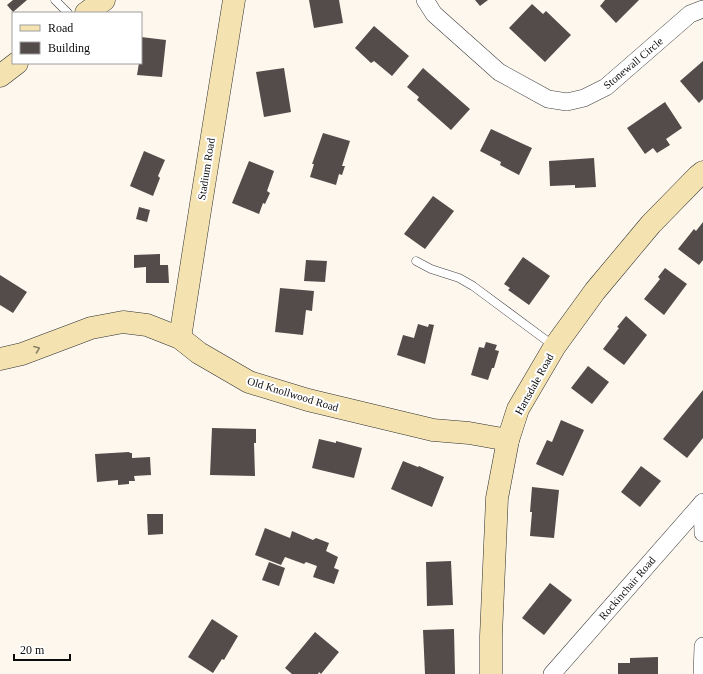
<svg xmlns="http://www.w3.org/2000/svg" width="703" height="674" font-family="Georgia,serif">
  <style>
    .building { fill: #534c4a }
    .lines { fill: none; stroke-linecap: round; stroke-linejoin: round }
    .lane-casing { stroke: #3f3f3f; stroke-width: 9 }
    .street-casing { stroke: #3f3f3f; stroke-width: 18 }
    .secondary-casing { stroke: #2e2e2e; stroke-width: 23 }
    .lane { stroke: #fff; stroke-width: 8 }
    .street { stroke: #fff; stroke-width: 17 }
    .secondary { stroke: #f4e3b1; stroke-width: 22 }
    .oneway { stroke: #8c8267 }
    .labels { text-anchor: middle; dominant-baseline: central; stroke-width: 4; stroke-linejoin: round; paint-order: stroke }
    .street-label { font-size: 11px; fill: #0c0c0c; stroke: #fff }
  </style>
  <rect width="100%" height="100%" fill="#fdf7ee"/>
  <g class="building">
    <path d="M 13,0 L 27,0 L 13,12 L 7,5 Z"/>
    <path d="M 309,0 L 339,0 L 343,23 L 314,28 Z"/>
    <path d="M 475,0 L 488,0 L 480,6 Z"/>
    <path d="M 605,0 L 639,0 L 616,23 L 600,6 Z"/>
    <path d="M 532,4 L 543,14 L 546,11 L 571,35 L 545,62 L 509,28 Z"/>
    <path d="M 374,26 L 409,56 L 392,76 L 374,61 L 371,63 L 355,48 Z"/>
    <path d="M 141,37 L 166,40 L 162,77 L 137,75 L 139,63 L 141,63 Z"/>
    <path d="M 703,61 L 703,99 L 699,103 L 680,81 Z"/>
    <path d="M 284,68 L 291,112 L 264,117 L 256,72 Z"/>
    <path d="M 423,68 L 470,109 L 451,130 L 417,100 L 419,97 L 407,87 Z"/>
    <path d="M 665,102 L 682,128 L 666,139 L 670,145 L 657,153 L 653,148 L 645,154 L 627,128 Z"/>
    <path d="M 491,129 L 532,148 L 519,175 L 500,165 L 501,162 L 480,151 Z"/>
    <path d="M 323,133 L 350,141 L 342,166 L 345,166 L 342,175 L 339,174 L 336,185 L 310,177 L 314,164 L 312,164 Z"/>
    <path d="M 144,151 L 165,160 L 158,176 L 160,178 L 153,196 L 130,186 Z"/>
    <path d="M 594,158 L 596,187 L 575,188 L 575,185 L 550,186 L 549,161 Z"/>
    <path d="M 249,161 L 274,171 L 267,191 L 270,193 L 265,204 L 263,203 L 259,214 L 232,203 Z"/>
    <path d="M 433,196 L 454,211 L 425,249 L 404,234 Z"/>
    <path d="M 139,207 L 150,210 L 147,222 L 136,219 Z"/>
    <path d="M 703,222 L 703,260 L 699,265 L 678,249 L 694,229 L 696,231 Z"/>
    <path d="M 160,254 L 160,265 L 168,265 L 169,283 L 146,283 L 146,267 L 134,268 L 134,255 Z"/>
    <path d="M 523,257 L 550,276 L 529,305 L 508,290 L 510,288 L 504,284 Z"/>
    <path d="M 306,260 L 327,261 L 325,282 L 304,281 Z"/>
    <path d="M 665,268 L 687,284 L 664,315 L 644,299 L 660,279 L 658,277 Z"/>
    <path d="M 0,275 L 27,292 L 13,313 L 0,305 Z"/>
    <path d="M 280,288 L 314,291 L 312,311 L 306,310 L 303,335 L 275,332 Z"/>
    <path d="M 626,316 L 647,335 L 624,365 L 603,349 L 619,328 L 617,327 Z"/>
    <path d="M 418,324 L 428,327 L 429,324 L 434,325 L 425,364 L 397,355 L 403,335 L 414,338 Z"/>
    <path d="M 486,342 L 497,345 L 495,350 L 499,351 L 494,368 L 492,368 L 488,380 L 471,375 L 479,347 L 484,348 Z"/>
    <path d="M 588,366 L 609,382 L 592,404 L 571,388 Z"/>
    <path d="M 703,390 L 703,438 L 687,458 L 663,439 Z"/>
    <path d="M 561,420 L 584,430 L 563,476 L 536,464 L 547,440 L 552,442 Z"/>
    <path d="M 212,428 L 256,429 L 256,443 L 254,443 L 255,476 L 210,475 Z"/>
    <path d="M 319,439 L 336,443 L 336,441 L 362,448 L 354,478 L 312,468 Z"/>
    <path d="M 129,452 L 130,453 L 132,453 L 132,458 L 150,457 L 151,475 L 134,476 L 135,481 L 129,481 L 129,484 L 118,485 L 118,480 L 97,482 L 95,454 Z"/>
    <path d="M 403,461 L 418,467 L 419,466 L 444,477 L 432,507 L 391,489 Z"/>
    <path d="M 641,466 L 661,481 L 640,507 L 621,492 Z"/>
    <path d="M 532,487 L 559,490 L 554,538 L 530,536 L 532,512 L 530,512 Z"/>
    <path d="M 147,514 L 163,514 L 163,534 L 148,535 Z"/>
    <path d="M 265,528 L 290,538 L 292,531 L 313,540 L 316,538 L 329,543 L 326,551 L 338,557 L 334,568 L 339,570 L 334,584 L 313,577 L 317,566 L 306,562 L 304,564 L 285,557 L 281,565 L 255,555 Z"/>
    <path d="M 451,561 L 453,605 L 427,606 L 426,562 Z"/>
    <path d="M 269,562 L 285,568 L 279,586 L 262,580 Z"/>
    <path d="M 550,583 L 572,600 L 544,635 L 522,618 Z"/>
    <path d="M 212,619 L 238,636 L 224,660 L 222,659 L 213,673 L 188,657 Z"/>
    <path d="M 454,629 L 455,674 L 425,674 L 423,630 Z"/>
    <path d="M 315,632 L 339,652 L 321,674 L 319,672 L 318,674 L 292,674 L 285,668 Z"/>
    <path d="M 658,657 L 658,674 L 618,674 L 618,663 L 630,663 L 630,658 Z"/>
  </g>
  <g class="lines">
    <defs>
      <g id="lane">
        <path d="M 55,0 L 68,13"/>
        <path d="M 416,261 L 431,269 L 459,278 L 473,286 L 554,346"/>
      </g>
      <g id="street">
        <path d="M 425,0 L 434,14 L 499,72 L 548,99 L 567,102 L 584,98 L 606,87 L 690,14 L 703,9"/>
        <path d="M 702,503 L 703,533"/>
        <path d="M 552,674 L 703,502"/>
        <path d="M 702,674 L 703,646"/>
      </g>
      <g id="secondary">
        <path d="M 86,13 L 104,0"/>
        <path d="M 0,76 L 17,63"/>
        <path d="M 180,338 L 201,204 L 234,0"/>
        <path d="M 0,359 L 22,354 L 91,328 L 123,322 L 147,325 L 180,338 L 199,353 L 249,382 L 308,400 L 433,430 L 469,433 L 508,440"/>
        <path d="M 491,674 L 491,636 L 497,498 L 508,440 L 518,409 L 555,346 L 595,291 L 651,224 L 698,176 L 703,172"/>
      </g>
    </defs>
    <use href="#lane" class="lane-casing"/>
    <use href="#street" class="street-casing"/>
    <use href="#secondary" class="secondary-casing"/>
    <use href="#lane" class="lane"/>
    <use href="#street" class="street"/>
    <use href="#secondary" class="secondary"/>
  </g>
  <defs><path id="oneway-chevron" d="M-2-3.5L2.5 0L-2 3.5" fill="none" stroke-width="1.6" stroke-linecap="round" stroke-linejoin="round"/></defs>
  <use class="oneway" href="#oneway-chevron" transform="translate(37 349) rotate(-21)"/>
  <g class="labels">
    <g class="street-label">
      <text transform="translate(633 63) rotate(-40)">Stonewall Circle</text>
      <text transform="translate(206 169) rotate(-81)">Stadium Road</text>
      <text transform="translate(534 384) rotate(-61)">Hartsdale Road</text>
      <text transform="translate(293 394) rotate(17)">Old Knollwood Road</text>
      <text transform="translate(627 588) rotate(-49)">Rockinchair Road</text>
    </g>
  </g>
  <rect x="12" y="12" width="130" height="52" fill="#ffffff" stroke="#9e9e9e"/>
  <rect x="20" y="25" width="20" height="6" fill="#f4e3b1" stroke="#9e9e9e"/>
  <text x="48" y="32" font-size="12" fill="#0c0c0c">Road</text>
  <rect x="20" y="42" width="20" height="12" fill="#534c4a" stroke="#9e9e9e"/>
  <text x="48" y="52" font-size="12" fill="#0c0c0c">Building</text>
  <path d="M14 654v6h56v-6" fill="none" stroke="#0c0c0c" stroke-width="2"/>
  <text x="20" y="654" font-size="12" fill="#0c0c0c" stroke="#ffffff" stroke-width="3" paint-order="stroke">20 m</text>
</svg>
